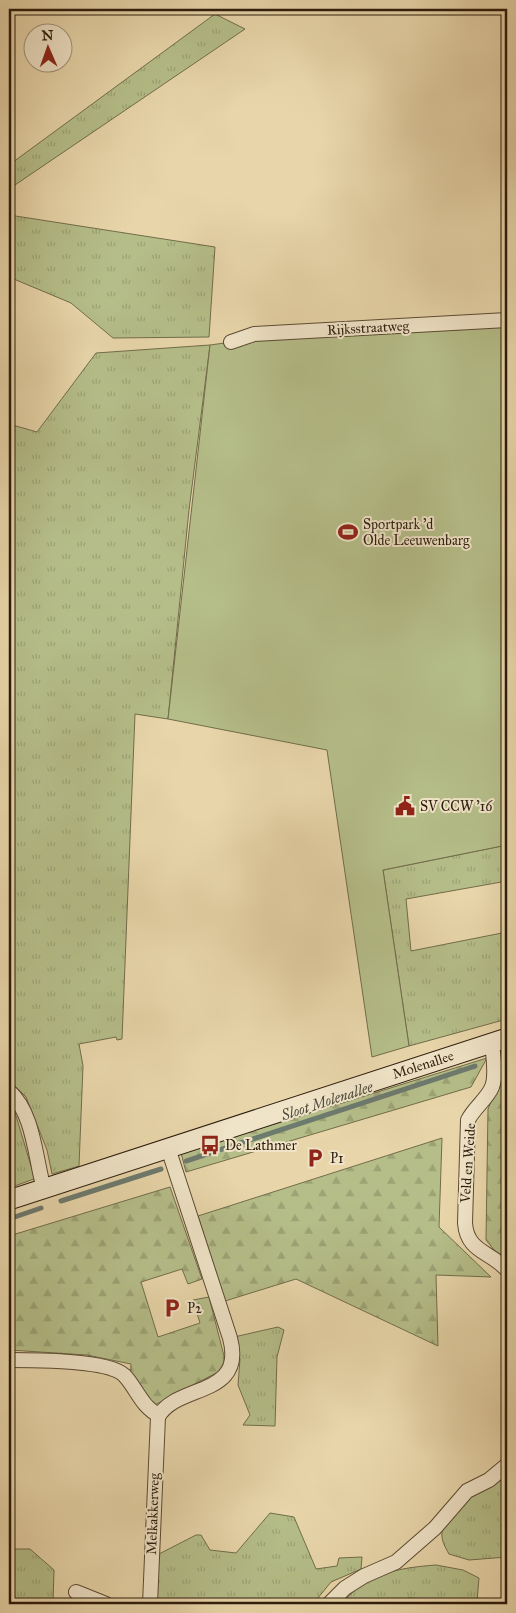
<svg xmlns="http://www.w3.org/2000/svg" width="516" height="1613" font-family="'IM FELL Great Primer',serif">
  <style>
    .grass { fill: url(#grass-tufts); stroke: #716d4b }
    .forest { fill: url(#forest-firs); stroke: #716d4b }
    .pitch { fill: #b5be89; stroke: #716d4b }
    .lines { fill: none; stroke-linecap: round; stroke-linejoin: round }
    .stream { stroke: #6d7a6e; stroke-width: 5 }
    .street-casing { stroke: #5c4a34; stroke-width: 16 }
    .secondary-casing { stroke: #2d1c0d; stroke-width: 21 }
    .street { stroke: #f0e4c8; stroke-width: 14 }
    .secondary { stroke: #f0e4c8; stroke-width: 19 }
    .labels { text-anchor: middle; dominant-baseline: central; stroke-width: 4; stroke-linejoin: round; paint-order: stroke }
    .street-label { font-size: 14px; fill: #2d1c0d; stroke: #f0e4c8 }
    .poi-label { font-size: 14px; fill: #2d1c0d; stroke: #f0e4c8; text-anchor: start }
    .water-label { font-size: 15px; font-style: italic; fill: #4d4b3e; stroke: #f0e4c8 }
  </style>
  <defs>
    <pattern id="grass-tufts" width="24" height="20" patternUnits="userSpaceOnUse" patternTransform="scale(1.25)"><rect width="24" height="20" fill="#b5be89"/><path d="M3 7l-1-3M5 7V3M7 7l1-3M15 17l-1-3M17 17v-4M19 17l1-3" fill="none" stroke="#9ca375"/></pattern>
    <pattern id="forest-firs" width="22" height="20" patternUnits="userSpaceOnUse" patternTransform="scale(1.25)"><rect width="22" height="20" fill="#b5be89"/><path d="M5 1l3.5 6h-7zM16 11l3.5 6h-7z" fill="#9ca375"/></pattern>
  </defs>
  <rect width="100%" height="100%" fill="#e8d6aa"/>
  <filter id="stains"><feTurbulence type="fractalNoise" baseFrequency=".004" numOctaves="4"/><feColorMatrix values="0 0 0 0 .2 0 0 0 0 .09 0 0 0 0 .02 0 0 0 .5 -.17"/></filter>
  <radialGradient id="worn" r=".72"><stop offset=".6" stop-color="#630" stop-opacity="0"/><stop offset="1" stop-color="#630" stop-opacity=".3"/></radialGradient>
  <g class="grass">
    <path d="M 215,14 L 245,29 L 9,189 L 9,165 Z"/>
    <path d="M 9,215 L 215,247 L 209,337 L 113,338 L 71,303 L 9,277 Z"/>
    <path d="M 210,345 L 189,510 L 168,719 L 135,714 L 122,1039 L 117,1040 L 116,1037 L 79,1044 L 83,1066 L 79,1166 L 52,1174 L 47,1150 L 26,1097 L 9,1080 L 9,424 L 37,432 L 96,353 Z"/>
    <path d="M 507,845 L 507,881 L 406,899 L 411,951 L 507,932 L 507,1019 L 409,1046 L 383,870 Z"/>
    <path d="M 9,1103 L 14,1109 L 34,1176 L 34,1179 L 9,1188 Z"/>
    <path d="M 278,1327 L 284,1330 L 277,1357 L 275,1426 L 243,1425 L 250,1415 L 238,1385 L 240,1359 L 234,1337 Z"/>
    <path d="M 507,1473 L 507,1557 L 469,1560 L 449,1554 C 445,1547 441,1540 442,1532 C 446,1508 489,1484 507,1473 Z"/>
    <path d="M 270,1513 L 294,1517 L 316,1569 L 337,1566 L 339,1558 L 362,1557 L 361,1569 L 331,1582 L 313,1604 L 156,1604 L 159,1554 L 196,1535 L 201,1535 L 210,1550 L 236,1553 Z"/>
    <path d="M 9,1549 L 30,1549 L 54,1570 L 53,1604 L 9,1604 Z"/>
    <path d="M 436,1565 L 463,1570 L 479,1578 L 477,1601 L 408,1598 L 407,1604 L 341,1604 C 368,1573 397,1568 436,1565 Z"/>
  </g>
  <g class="forest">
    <path d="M 487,1058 L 471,1087 L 186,1172 L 181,1153 Z"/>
    <path d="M 505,1067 L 507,1072 L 507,1256 L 500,1257 L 486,1240 L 488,1109 Z"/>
    <path d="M 442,1138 L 439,1227 L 491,1277 L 436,1275 L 438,1346 L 296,1279 L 225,1301 L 198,1216 Z"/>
    <path d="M 170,1187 L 202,1279 L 188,1284 L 182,1269 L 141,1282 L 158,1337 L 200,1323 L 193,1300 L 209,1297 L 224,1356 L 224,1363 L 218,1372 L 153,1406 L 130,1386 L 131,1364 L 87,1355 L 9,1350 L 9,1236 Z"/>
  </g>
  <path class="pitch" d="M 507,325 L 507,845 L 383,870 L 409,1046 L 372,1057 L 327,750 L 168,719 L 210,345 L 254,339 Z"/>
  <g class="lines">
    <g class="stream">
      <path d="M 186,1161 L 475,1066"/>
      <path d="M 61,1201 L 161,1169"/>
      <path d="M 9,1219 L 41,1208"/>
    </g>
    <defs>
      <g id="street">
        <path d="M 231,342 L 254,334 L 507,320"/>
        <path d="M 492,1043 C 493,1056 497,1074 492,1087 C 487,1099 474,1108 468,1120 L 465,1223 C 467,1252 490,1251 507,1270"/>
        <path d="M 9,1091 C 34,1113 35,1158 44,1189"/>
        <path d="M 9,1360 C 33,1360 108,1360 124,1375 C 136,1387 142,1408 159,1415"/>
        <path d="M 76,1592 L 106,1604"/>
        <path d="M 150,1604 L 158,1417 C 177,1383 246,1398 230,1338 L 168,1148"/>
        <path d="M 329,1604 L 345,1588 L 364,1576 L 396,1562 L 435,1528 L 467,1491 L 489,1480 L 507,1465"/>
      </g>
      <path id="secondary" d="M 9,1200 L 507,1038"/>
    </defs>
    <use href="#street" class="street-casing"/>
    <use href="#secondary" class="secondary-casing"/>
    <use href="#street" class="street"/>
    <use href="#secondary" class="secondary"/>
  </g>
  <defs>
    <symbol id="stadium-bare" viewBox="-9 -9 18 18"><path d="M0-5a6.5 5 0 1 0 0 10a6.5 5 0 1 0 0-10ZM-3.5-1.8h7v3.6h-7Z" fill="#8f2418" stroke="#f0e4c8" stroke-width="2.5" paint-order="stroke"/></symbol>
    <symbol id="civic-bare" viewBox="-9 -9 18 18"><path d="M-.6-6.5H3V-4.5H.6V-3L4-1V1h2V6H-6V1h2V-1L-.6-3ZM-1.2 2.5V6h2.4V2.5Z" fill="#8f2418" stroke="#f0e4c8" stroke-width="2.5" paint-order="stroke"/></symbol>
    <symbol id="bus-bare" viewBox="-9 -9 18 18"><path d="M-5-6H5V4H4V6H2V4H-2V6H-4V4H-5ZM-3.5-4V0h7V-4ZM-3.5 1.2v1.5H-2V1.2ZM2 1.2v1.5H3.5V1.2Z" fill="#8f2418" stroke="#f0e4c8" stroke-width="2.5" paint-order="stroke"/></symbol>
    <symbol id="parking-bare" viewBox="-9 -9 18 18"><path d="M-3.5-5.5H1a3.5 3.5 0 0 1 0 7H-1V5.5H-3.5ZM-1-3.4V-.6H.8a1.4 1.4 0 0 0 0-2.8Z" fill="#8f2418" stroke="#f0e4c8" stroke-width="2.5" paint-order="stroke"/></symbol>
  </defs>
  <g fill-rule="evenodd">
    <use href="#stadium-bare" x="334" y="518" width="28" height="28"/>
    <use href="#civic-bare" x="391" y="792" width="28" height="28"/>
    <use href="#bus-bare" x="196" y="1131" width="28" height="28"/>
    <use href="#parking-bare" x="301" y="1144" width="28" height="28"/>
    <use href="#parking-bare" x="158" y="1294" width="28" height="28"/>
  </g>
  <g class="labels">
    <g class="street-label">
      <text transform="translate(368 328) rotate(-3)">Rijksstraatweg</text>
      <text transform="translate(423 1065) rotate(-18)">Molenallee</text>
      <text transform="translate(468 1163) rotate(-86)">Veld en Weide</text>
      <text transform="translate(153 1514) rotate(-88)">Melkakkerweg</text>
    </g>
    <g class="poi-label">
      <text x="363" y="524">Sportpark 'd<tspan x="363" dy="16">Olde Leeuwenbarg</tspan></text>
      <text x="420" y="806">SV CCW '16</text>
      <text x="225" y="1145">De Lathmer</text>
      <text x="330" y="1158">P1</text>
      <text x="187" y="1308">P2</text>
    </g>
    <g class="water-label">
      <text transform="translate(327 1101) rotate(-18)">Sloot Molenallee</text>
    </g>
  </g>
  <rect width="516" height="1613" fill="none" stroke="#e8d6aa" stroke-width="30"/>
  <rect x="10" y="10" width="496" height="1593" fill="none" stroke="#2d1c0d" stroke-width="2.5"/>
  <rect x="15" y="15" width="486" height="1583" fill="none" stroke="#2d1c0d"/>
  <g transform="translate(48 48) rotate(358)"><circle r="24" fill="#f0e4c8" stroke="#a2947d"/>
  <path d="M0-4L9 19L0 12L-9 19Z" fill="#8f2418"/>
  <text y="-8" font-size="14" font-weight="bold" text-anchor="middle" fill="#2d1c0d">N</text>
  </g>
  <rect width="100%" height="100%" filter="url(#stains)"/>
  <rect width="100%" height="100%" fill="url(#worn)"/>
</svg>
